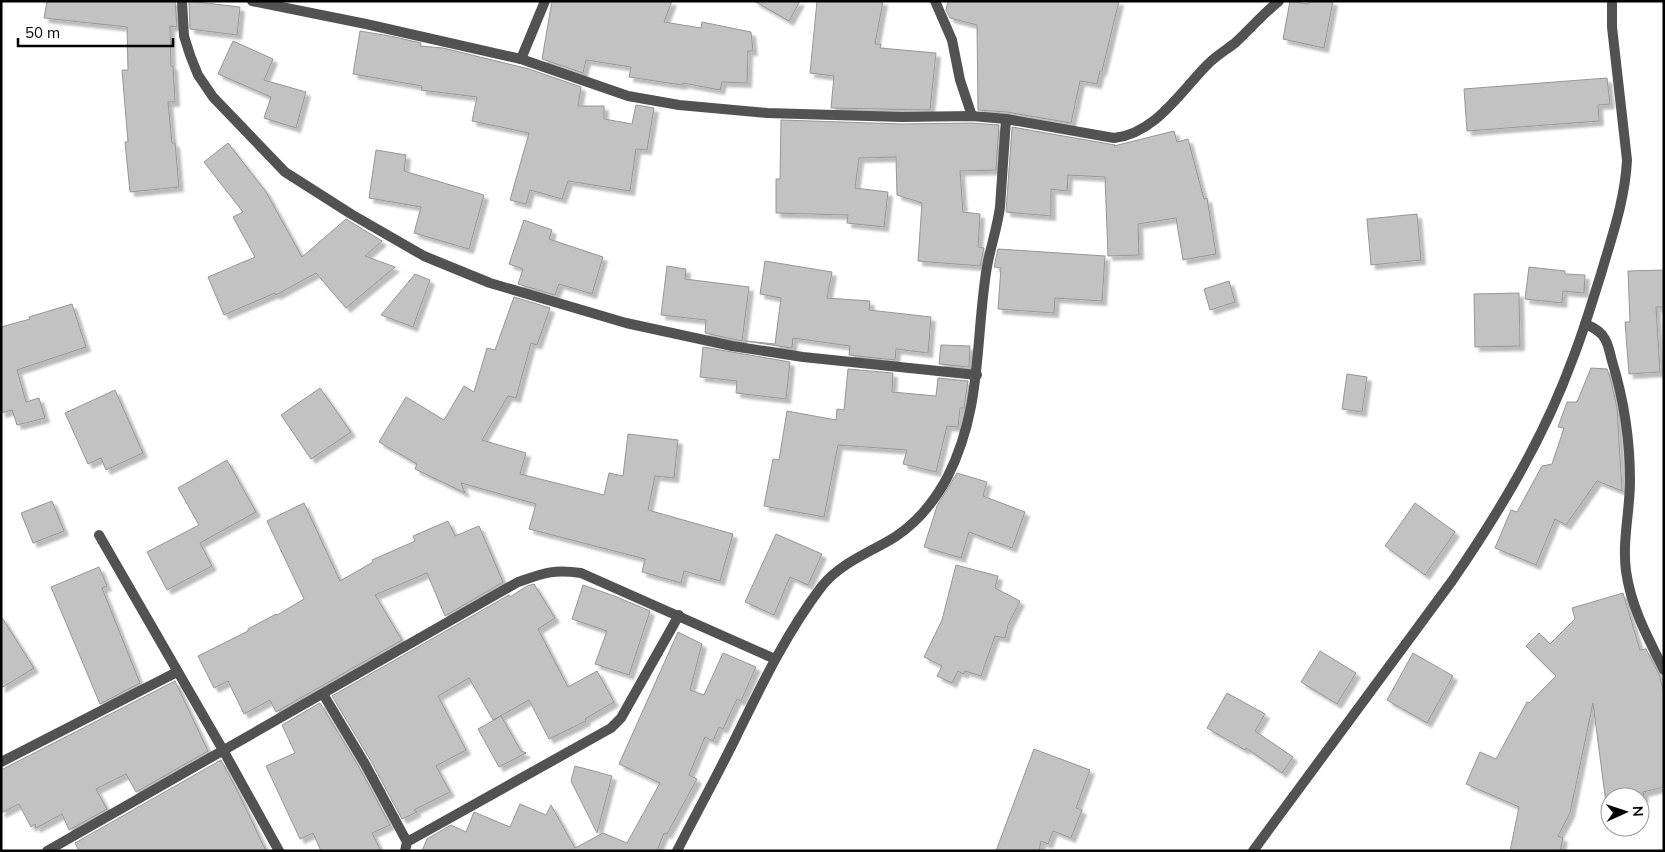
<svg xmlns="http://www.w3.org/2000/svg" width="1665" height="852" font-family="Mulish,sans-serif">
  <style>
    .building { fill: #c2c2c2; stroke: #969696; filter: url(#shadow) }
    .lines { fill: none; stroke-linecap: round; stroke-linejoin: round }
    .minor { stroke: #525252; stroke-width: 10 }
  </style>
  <defs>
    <filter id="shadow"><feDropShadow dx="4.5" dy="4.5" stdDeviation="1" flood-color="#0004"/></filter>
  </defs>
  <rect width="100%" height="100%" fill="#fff"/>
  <g class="building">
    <path d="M 47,1 L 175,1 L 177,27 L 170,26 L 171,66 L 173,66 L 175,102 L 168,102 L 172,143 L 175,143 L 179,187 L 130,192 L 125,142 L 128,142 L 122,70 L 128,70 L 127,27 L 44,18 Z"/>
    <path d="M 189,1 L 240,7 L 237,35 L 190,29 Z"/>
    <path d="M 552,1 L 672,1 L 664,22 L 701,28 L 702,22 L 751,32 L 753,51 L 748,51 L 747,83 L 722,82 L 720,90 L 683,83 L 682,85 L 629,77 L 631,67 L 586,60 L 583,73 L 542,59 Z"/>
    <path d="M 754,1 L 800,1 L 789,21 Z"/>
    <path d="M 817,1 L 883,1 L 875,44 L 881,44 L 880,48 L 936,53 L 930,110 L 831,108 L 834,76 L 810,73 Z"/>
    <path d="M 948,1 L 1119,1 L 1102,71 L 1100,71 L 1097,84 L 1080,81 L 1071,123 L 1007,112 L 978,110 L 977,25 L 950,18 L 946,10 Z"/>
    <path d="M 1290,1 L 1308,4 L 1309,1 L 1333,1 L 1324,48 L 1283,39 Z"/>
    <path d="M 360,31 L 390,36 L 421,43 L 420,46 L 443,48 L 529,69 L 581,87 L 578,106 L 604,106 L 604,119 L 632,124 L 636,105 L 654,108 L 647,150 L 636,149 L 630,191 L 568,181 L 562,199 L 530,190 L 526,204 L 510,200 L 529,133 L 472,121 L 477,97 L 421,90 L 422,86 L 353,74 Z"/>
    <path d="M 233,41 L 273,59 L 264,80 L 306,92 L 296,128 L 264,118 L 271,97 L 218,74 Z"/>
    <path d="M 1607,78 L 1610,104 L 1598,105 L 1599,121 L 1467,131 L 1464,89 Z"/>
    <path d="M 781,120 L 902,124 L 972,123 L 999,125 L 996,170 L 960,171 L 963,212 L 980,214 L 978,247 L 984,248 L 980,266 L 918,261 L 922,203 L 897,195 L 896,157 L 859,158 L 855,188 L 888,192 L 884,227 L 847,223 L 848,215 L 776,213 L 776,179 L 780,179 Z"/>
    <path d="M 1012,127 L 1115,145 L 1114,146 L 1174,131 L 1177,142 L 1188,139 L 1204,199 L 1207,198 L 1216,254 L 1183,260 L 1176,218 L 1138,224 L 1139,255 L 1108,256 L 1105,177 L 1068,175 L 1067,191 L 1051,189 L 1051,216 L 1006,212 Z"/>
    <path d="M 228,143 L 266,192 L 302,257 L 346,219 L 382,241 L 365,256 L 395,267 L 346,308 L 316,273 L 276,295 L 275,293 L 224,315 L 208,277 L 255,257 L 233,217 L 243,212 L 204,162 Z"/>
    <path d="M 376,150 L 406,155 L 404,171 L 484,195 L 469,249 L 414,233 L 421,207 L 369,198 Z"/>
    <path d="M 1417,214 L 1421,260 L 1371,265 L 1367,219 Z"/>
    <path d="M 524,220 L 552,230 L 549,239 L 603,257 L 592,294 L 559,284 L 555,295 L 518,284 L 523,269 L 509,264 Z"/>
    <path d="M 998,249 L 1105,256 L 1102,301 L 1055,298 L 1054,313 L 998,309 L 1001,268 L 994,267 Z"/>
    <path d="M 765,261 L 832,272 L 827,298 L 870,301 L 869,310 L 931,317 L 928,353 L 896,349 L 895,360 L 849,355 L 850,346 L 793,338 L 792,348 L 745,341 L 775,344 L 781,298 L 760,294 Z"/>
    <path d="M 667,266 L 686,269 L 685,279 L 749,287 L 742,341 L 705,333 L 706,320 L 661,315 Z"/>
    <path d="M 1529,267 L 1565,271 L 1565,274 L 1585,275 L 1584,293 L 1563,291 L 1562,303 L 1525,299 Z"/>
    <path d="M 1664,270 L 1664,307 L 1656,307 L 1660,372 L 1629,374 L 1625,322 L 1630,322 L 1628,271 Z"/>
    <path d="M 415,274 L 430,280 L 413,327 L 381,315 Z"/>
    <path d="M 1229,281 L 1235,302 L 1210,310 L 1204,289 Z"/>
    <path d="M 1519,293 L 1520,346 L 1475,347 L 1474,294 Z"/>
    <path d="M 514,297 L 550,308 L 537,345 L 531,343 L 516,398 L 508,396 L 482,440 L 526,453 L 520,474 L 604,495 L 609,473 L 623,476 L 628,434 L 678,440 L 674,478 L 655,476 L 648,510 L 733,534 L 720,581 L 684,571 L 681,583 L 642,572 L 645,559 L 529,529 L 536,504 L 461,483 L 465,493 L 415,469 L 417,464 L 379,442 L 406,397 L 444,420 L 464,386 L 474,392 L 487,348 L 495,350 Z"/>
    <path d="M 72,304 L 86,347 L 17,370 L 26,402 L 39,398 L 45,418 L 17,425 L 12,410 L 1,413 L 1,327 L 30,319 L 29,317 Z"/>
    <path d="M 941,345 L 970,346 L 969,367 L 939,364 Z"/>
    <path d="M 703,347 L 790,362 L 786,399 L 736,393 L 737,381 L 700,377 Z"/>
    <path d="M 1591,368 L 1607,369 L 1610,377 L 1617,408 L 1622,491 L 1597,481 L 1566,525 L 1555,519 L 1536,565 L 1495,548 L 1511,510 L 1517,512 L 1542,466 L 1552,464 L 1564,428 L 1558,427 L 1567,402 L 1577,402 Z"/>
    <path d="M 848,369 L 893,373 L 892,392 L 936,396 L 938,378 L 968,381 L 964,408 L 960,408 L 958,427 L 947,426 L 936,472 L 903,464 L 907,450 L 838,445 L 824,517 L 764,506 L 773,459 L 779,460 L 787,411 L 836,420 L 837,409 L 844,410 Z"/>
    <path d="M 1347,374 L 1367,377 L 1362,412 L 1342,409 Z"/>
    <path d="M 320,388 L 351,432 L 311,459 L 281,415 Z"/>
    <path d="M 115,390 L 143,453 L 106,470 L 101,458 L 88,464 L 65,413 Z"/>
    <path d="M 227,460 L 256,512 L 200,543 L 212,566 L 167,590 L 147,552 L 199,525 L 178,488 Z"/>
    <path d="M 957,473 L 987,482 L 983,496 L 1025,512 L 1012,548 L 969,532 L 961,558 L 924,547 L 937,506 Z"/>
    <path d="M 52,501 L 64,531 L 33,543 L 21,513 Z"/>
    <path d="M 304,503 L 340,581 L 373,562 L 372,560 L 415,541 L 413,536 L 448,521 L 455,536 L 479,526 L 503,582 L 445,616 L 427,573 L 375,595 L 402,640 L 276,712 L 270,700 L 244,714 L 228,681 L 214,688 L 198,656 L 248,631 L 248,629 L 276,614 L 277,615 L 304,599 L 267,521 Z"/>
    <path d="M 1415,503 L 1455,532 L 1425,575 L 1385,546 Z"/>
    <path d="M 776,534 L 822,554 L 808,585 L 790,577 L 774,615 L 745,602 Z"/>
    <path d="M 956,565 L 998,576 L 995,588 L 1020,601 L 1008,625 L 1005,638 L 995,636 L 981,676 L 965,671 L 963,674 L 958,671 L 952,683 L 937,676 L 942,666 L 924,657 L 942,620 Z"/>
    <path d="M 99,567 L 107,586 L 102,588 L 140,683 L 100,704 L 51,587 Z"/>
    <path d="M 534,584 L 555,618 L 538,629 L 568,687 L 597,671 L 614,702 L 585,719 L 586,721 L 549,739 L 529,700 L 493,720 L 469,678 L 438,696 L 466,750 L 436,766 L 450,792 L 414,810 L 417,812 L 402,819 L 371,761 L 332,696 L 509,595 L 510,597 L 527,586 Z"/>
    <path d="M 583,585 L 617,597 L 650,611 L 629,675 L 595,664 L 607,631 L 572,619 Z"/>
    <path d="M 1623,593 L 1640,650 L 1646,649 L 1659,674 L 1664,693 L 1664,787 L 1643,792 L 1644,798 L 1610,797 L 1610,803 L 1606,803 L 1593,703 L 1570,813 L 1558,836 L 1563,838 L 1560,851 L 1510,851 L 1519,807 L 1466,784 L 1480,752 L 1496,759 L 1527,702 L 1529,703 L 1556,676 L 1526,646 L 1539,633 L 1550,644 L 1575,619 L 1572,608 Z"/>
    <path d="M 1,616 L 34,668 L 1,688 Z"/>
    <path d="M 678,632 L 702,644 L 690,690 L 704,695 L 723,653 L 756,667 L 741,701 L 737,699 L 723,729 L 719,727 L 713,741 L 705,737 L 689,775 L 697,779 L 667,834 L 664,833 L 657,851 L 422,851 L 427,839 L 451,825 L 466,832 L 474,812 L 510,827 L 520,804 L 546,815 L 551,805 L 575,848 L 603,833 L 627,843 L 660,783 L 619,764 Z"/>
    <path d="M 1320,651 L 1356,673 L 1337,704 L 1301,682 Z"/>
    <path d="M 1413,653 L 1453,676 L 1427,723 L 1387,700 Z"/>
    <path d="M 175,681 L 208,751 L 136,792 L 126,774 L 96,789 L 107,809 L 69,830 L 62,814 L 36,828 L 35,824 L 31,827 L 19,804 L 1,813 L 1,770 Z"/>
    <path d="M 1227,693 L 1265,714 L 1255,731 L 1293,757 L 1282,773 L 1246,748 L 1245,750 L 1207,728 Z"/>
    <path d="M 320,703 L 359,767 L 390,825 L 372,833 L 381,851 L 321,851 L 313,833 L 300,839 L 266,766 L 295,753 L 282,725 Z"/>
    <path d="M 501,716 L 521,751 L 526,753 L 499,767 L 478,729 Z"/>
    <path d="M 1034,749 L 1090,770 L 1076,808 L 1082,810 L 1071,838 L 1053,831 L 1048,844 L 1041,841 L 1039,851 L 996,851 Z"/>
    <path d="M 221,760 L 238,792 L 266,851 L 79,851 L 75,843 Z"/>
    <path d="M 575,766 L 612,776 L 597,833 L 571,781 Z"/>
  </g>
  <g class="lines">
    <g class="minor">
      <path d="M 182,1 L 184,36 L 190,55 L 198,75 L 213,97 L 285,172 L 351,214 L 424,256 L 490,283 L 626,323 L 732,346 L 803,357 L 977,375"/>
      <path d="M 252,1 L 366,24 L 521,59 L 545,1"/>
      <path d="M 935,1 L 952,40 L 960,80 L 972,116"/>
      <path d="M 521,59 L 628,96 L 679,105 L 767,113 L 902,117 L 972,116 L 1006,119 L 1114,138 C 1156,133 1180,92 1208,64 C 1216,56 1226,50 1235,43 C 1250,29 1263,14 1279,1"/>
      <path d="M 1585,324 C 1593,327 1601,331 1605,339 C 1609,346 1610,354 1612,361 C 1624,400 1630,440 1630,481 C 1630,511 1622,541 1626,571 C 1631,607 1648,638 1664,670"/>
      <path d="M 99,535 L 223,750 L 279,851"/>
      <path d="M 323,694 L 365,764 L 407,842"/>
      <path d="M 1,762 L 177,672"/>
      <path d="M 47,851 L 518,582 C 544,573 553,569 581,573 L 775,659"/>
      <path d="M 405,851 L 407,842 L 611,728 L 621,718 L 679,615"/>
      <path d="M 677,851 C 697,812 718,774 737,735 C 762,684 787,632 822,586 C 840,563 871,552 895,537 C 918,522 934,502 947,478 C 982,409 975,346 986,273 C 989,251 997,230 1000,207 C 1002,178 1004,149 1006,119"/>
      <path d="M 1253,851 L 1452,581 C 1500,511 1544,438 1573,358 C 1584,330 1592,302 1601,274 C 1612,236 1625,200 1627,160 L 1612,27 L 1612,1"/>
    </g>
  </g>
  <rect width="1665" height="852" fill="none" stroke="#000000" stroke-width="5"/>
  <g transform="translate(1625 812) rotate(87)"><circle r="24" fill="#ffffff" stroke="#999999"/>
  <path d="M0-4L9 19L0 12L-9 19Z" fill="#000000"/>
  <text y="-8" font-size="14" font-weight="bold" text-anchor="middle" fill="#000000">N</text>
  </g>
  <path d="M18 38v8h155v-8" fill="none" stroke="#000000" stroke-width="2.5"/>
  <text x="25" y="38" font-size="15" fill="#000000" stroke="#ffffff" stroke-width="4" paint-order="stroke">50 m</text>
</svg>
